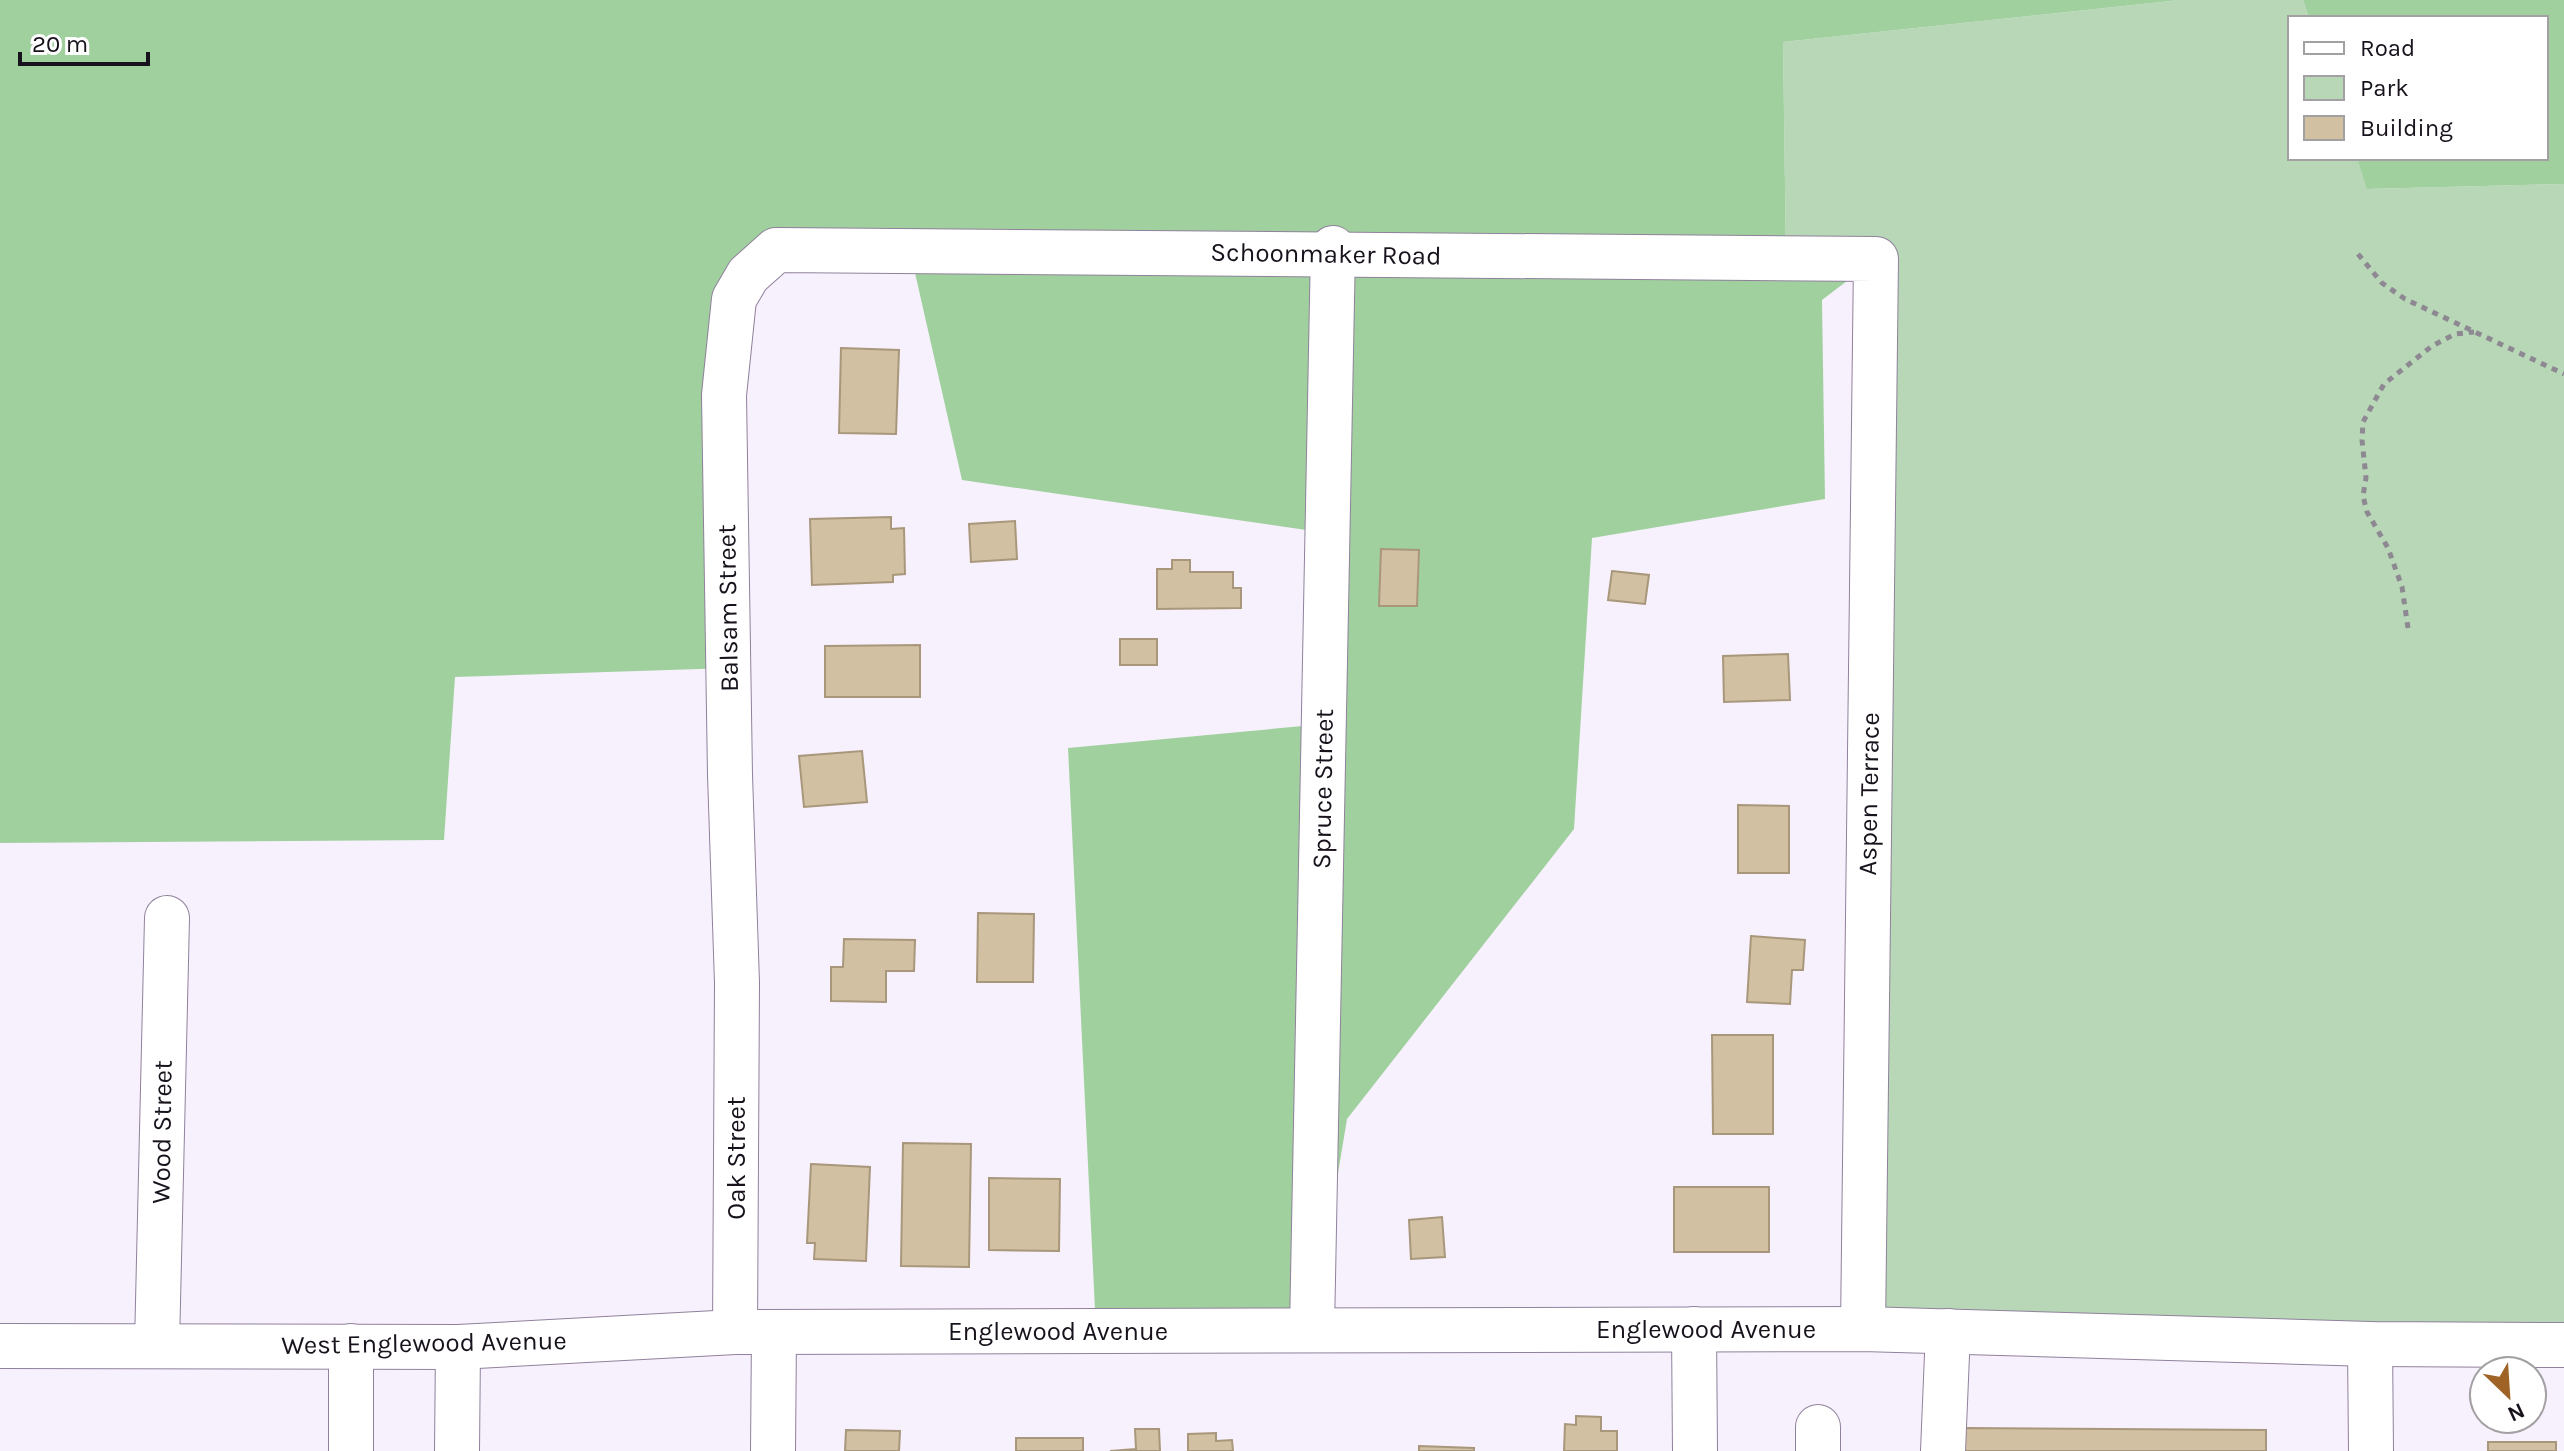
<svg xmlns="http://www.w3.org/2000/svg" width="2564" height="1451" font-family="Karla,sans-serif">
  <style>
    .green { fill: #b7d7b6 }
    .forest { fill: #a1d09f }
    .building { fill: #d2c0a3; stroke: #a9977b; stroke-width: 2 }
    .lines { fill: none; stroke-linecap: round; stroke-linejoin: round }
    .minor-casing { stroke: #90819c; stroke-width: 46 }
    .path { stroke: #8e8893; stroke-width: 5; stroke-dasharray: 6 6; stroke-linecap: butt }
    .minor { stroke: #fff; stroke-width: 44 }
    .labels { text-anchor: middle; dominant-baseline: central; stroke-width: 8; stroke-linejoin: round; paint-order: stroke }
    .street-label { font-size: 26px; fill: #18121c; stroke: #fff }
  </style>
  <rect width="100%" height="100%" fill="#f7f1fd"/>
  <path class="green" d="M 2180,0 L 2303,0 L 2309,18 L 2290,18 L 2290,158 L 2357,158 L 2368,189 L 2564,184 L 2564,1345 L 1863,1329 L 1876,260 L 1786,257 L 1783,42 Z"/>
  <g class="forest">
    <path d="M 0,0 L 2180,0 L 1783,42 L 1786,257 L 1876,259 L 1822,300 L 1825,499 L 1592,538 L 1574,829 L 1347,1119 L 1312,1330 L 1096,1331 L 1068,748 L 1324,724 L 1327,533 L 962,480 L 908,242 L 748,275 L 730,668 L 455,677 L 444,840 L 0,843 Z"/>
    <path d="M 2303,0 L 2564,0 L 2564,184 L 2367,189 L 2357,158 L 2546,158 L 2546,18 L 2309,18 Z"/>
  </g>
  <g class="building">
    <path d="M 841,348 L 899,350 L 896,434 L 839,433 Z"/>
    <path d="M 891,517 L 891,529 L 904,528 L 905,574 L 893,575 L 893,582 L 812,585 L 810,519 Z"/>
    <path d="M 1015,521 L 1017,559 L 971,562 L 969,524 Z"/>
    <path d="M 1381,549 L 1419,550 L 1417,606 L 1379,606 Z"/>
    <path d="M 1172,560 L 1190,560 L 1190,572 L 1233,572 L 1233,588 L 1241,588 L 1241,608 L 1157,609 L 1157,569 L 1172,569 Z"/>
    <path d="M 1612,571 L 1649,575 L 1645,604 L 1608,600 Z"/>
    <rect x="1120" y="639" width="37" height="26"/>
    <path d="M 920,645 L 920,697 L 825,697 L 825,646 Z"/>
    <path d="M 1788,654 L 1790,700 L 1724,702 L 1723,656 Z"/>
    <path d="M 862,751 L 867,802 L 804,807 L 799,756 Z"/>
    <path d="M 1738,805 L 1789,806 L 1789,873 L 1738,873 Z"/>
    <path d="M 978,913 L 1034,914 L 1033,982 L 977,982 Z"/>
    <path d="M 1751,936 L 1805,940 L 1803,970 L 1792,970 L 1790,1004 L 1747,1002 Z"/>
    <path d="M 844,939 L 915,940 L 914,971 L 886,971 L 886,1002 L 831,1001 L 831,967 L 843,967 Z"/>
    <path d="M 1712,1035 L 1773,1035 L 1773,1134 L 1713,1134 Z"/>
    <path d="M 903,1143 L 971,1144 L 969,1267 L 901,1266 Z"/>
    <path d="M 811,1164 L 870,1167 L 866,1261 L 814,1259 L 815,1243 L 807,1243 Z"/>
    <path d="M 989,1178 L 1060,1179 L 1059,1251 L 989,1250 Z"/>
    <rect x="1674" y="1187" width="95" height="65"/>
    <path d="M 1442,1217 L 1445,1257 L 1411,1259 L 1409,1220 Z"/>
    <path d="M 1576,1416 L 1601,1417 L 1601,1431 L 1617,1431 L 1617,1451 L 1564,1451 L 1565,1424 L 1576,1425 Z"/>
    <path d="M 1965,1428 L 2266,1430 L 2266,1451 L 1965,1451 Z"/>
    <path d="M 1135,1429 L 1159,1429 L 1160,1451 L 1110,1451 L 1136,1449 Z"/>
    <path d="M 846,1430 L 900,1431 L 899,1451 L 845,1451 Z"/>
    <path d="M 1216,1433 L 1216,1441 L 1232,1440 L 1233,1451 L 1188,1451 L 1188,1434 Z"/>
    <rect x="1016" y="1438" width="67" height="13"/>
    <rect x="2488" y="1442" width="68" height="9"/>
    <path d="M 1419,1446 L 1474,1448 L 1474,1451 L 1419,1451 Z"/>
  </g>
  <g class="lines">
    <defs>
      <g id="minor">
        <path d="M 1694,1329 L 1695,1451"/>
        <path d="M 1312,1330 L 1333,248"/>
        <path d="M 735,1332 L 737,983 L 730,775 L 724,395 L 734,299 L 748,275 L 776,250 L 1876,259 L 1863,1329"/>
        <path d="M 2370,1344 L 2371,1451"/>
        <path d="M 157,1345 L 167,918"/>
        <path d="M 0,1346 L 458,1347 L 735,1332 L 1863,1329 L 2370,1344 L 2564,1345"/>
        <path d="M 1818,1427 L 1818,1451"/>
        <path d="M 351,1451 L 351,1346"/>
        <path d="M 457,1451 L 458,1347"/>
        <path d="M 773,1451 L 774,1332"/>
        <path d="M 1943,1451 L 1948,1331"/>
      </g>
    </defs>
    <use href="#minor" class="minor-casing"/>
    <g class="path">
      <path d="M 2358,254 L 2382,283 L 2405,299 L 2564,374"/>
      <path d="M 2408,628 L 2402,587 L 2388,548 L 2367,512 L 2363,496 L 2366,478 L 2362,440 L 2363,422 L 2384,384 L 2432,346 L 2455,334 L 2474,332"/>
    </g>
    <use href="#minor" class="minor"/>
  </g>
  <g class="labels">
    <g class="street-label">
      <text transform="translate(1326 254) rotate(1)">Schoonmaker Road</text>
      <text transform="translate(728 608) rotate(-91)">Balsam Street</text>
      <text transform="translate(1323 789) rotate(-89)">Spruce Street</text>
      <text transform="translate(1869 794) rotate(-89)">Aspen Terrace</text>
      <text transform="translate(162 1132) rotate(-89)">Wood Street</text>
      <text transform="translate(736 1158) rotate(-90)">Oak Street</text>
      <text x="1706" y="1329">Englewood Avenue</text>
      <text x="1058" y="1331">Englewood Avenue</text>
      <text transform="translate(424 1343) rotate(-1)">West Englewood Avenue</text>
    </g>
  </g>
  <rect x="2288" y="16" width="260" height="144" fill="#ffffff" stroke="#a3a0a4" stroke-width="2"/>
  <rect x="2304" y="42" width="40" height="12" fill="#ffffff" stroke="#a3a0a4" stroke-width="2"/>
  <text x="2360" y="56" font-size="24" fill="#18121c">Road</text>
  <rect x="2304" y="76" width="40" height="24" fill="#b7d7b6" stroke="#a3a0a4" stroke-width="2"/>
  <text x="2360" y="96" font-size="24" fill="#18121c">Park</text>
  <rect x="2304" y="116" width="40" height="24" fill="#d2c0a3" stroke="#a3a0a4" stroke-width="2"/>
  <text x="2360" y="136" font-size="24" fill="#18121c">Building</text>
  <g transform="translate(2508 1395) rotate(155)"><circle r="38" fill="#ffffff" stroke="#a3a0a4" stroke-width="2"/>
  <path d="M0-6L14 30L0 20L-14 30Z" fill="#9f6425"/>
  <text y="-12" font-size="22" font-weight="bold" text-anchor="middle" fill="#18121c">N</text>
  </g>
  <path d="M20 52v12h128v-12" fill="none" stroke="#18121c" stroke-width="4"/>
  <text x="32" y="52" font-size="24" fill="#18121c" stroke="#ffffff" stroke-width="6" paint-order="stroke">20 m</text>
</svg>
